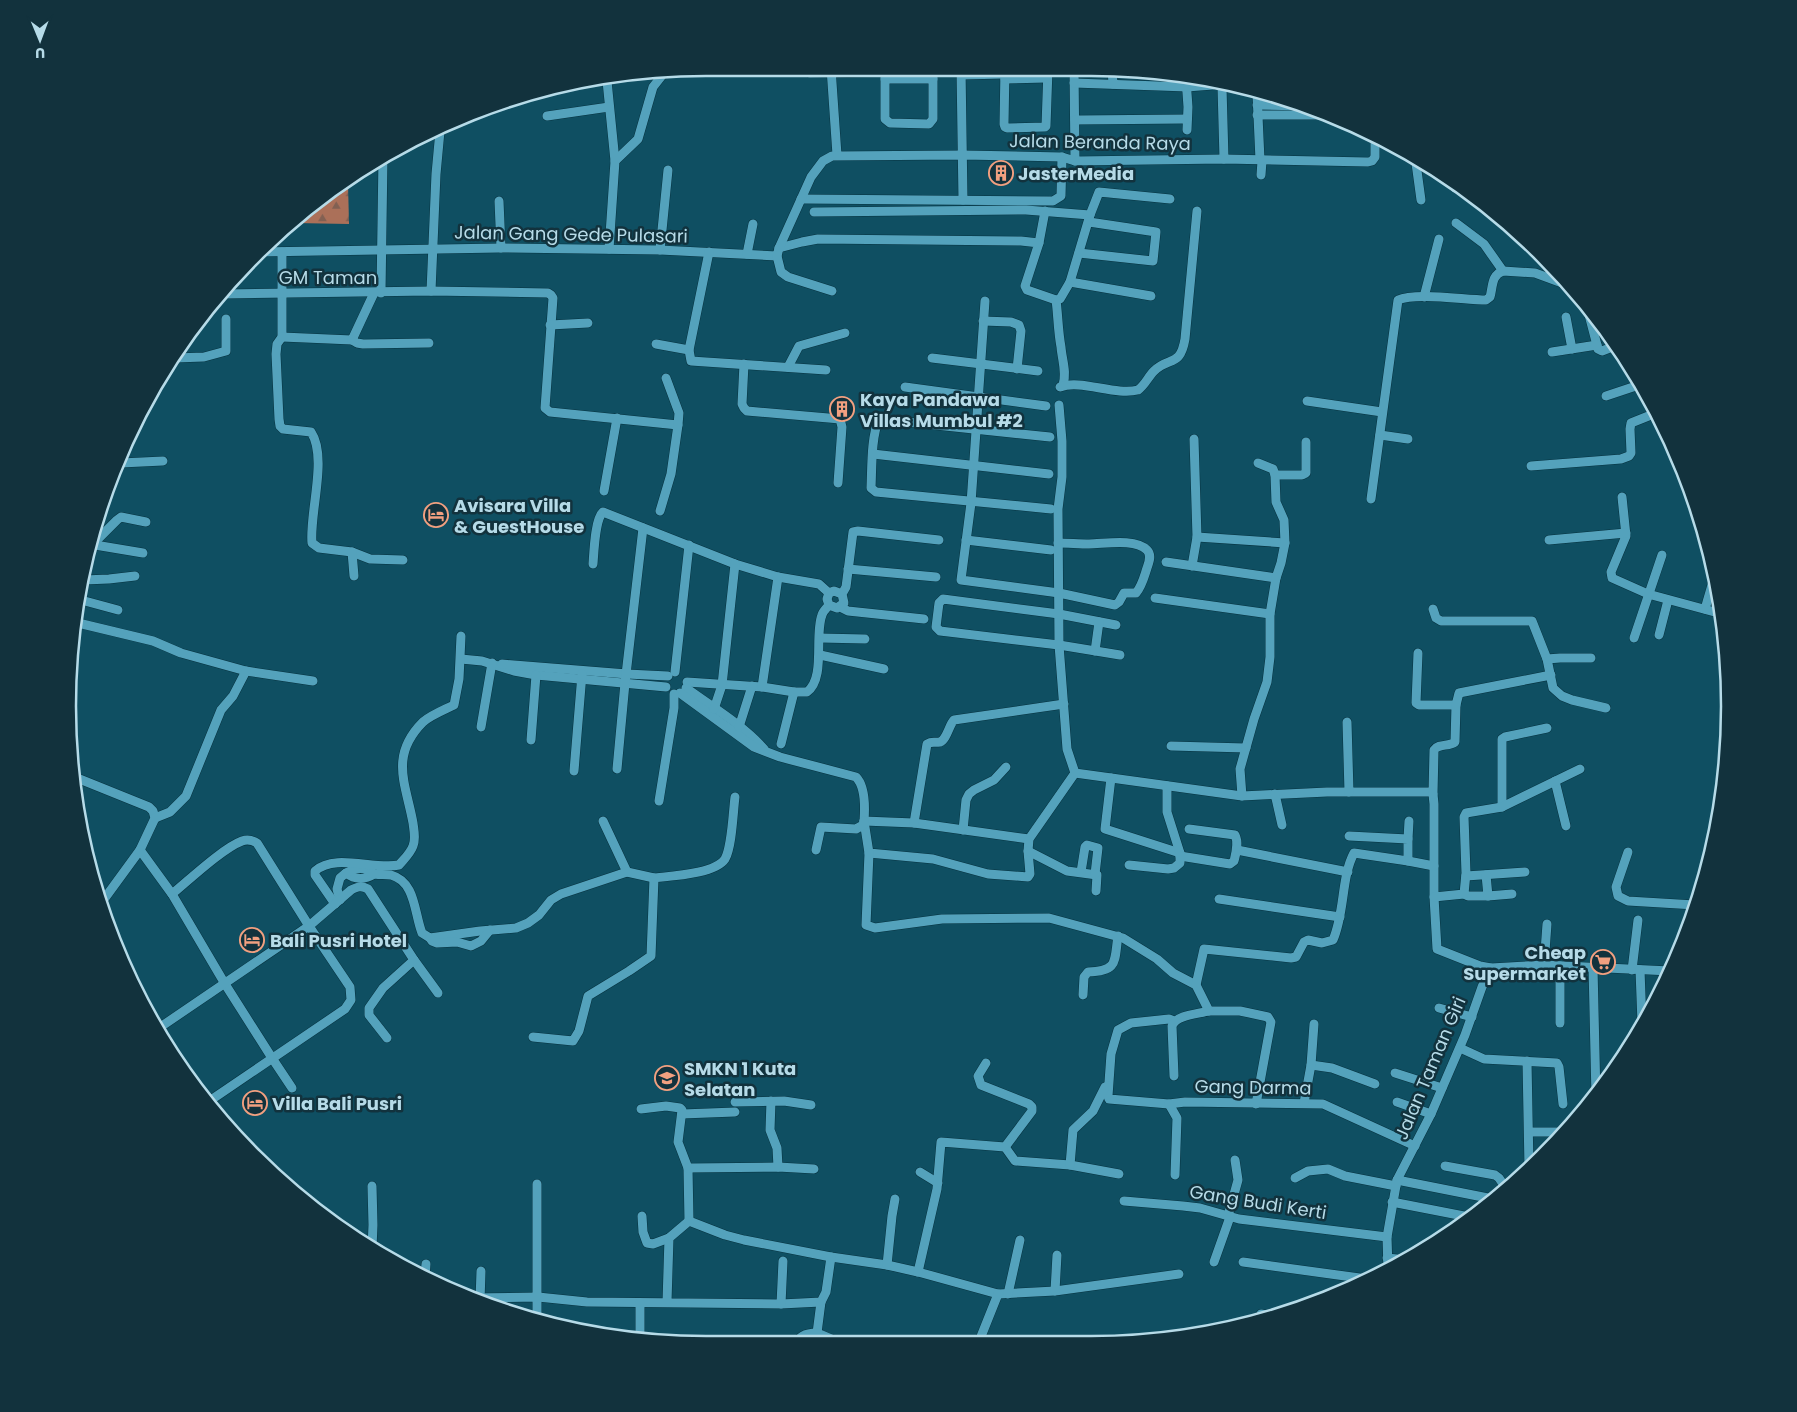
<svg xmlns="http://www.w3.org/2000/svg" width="1797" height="1412" font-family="Poppins,sans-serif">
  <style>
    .forest { fill: url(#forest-firs) }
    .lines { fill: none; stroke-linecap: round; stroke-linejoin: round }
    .minor-casing { stroke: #073340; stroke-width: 10 }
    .minor { stroke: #54a2bc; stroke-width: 9 }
    .labels { text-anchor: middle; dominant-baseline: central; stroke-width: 5; stroke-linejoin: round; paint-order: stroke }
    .street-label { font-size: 18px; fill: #b6dbe8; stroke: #12323d }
    .poi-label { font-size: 18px; font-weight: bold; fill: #b6dbe8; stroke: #12323d; text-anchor: start }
    .rim { fill: none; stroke: #b6dbe8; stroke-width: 2.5 }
  </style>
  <defs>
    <pattern id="forest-firs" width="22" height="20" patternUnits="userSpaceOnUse" patternTransform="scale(1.25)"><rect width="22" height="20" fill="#ab7059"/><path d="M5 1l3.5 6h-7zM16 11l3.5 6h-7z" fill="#826052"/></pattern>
  </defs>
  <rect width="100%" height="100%" fill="#0f4f62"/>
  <path class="forest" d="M 348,183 L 349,224 L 295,223 Z"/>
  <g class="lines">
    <defs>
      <g id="minor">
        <path d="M 710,68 L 730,70 L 740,68"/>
        <path d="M 831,68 L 837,155"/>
        <path d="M 885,68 L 885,119 L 890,123 L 929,124 L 933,119 L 933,68"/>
        <path d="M 961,68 L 963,200"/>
        <path d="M 1005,68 L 1004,124 L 1005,127 L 1007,128 L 1045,127 L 1046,126 L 1048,69"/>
        <path d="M 1005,69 L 1021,68"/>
        <path d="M 1074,69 L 1075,161"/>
        <path d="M 1112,69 L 1113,84"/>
        <path d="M 810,73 L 885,72"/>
        <path d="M 961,75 L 1005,74"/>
        <path d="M 885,79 L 933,79"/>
        <path d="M 1005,79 L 1047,78"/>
        <path d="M 1186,79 L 1188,107 L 1187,130"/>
        <path d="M 607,81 L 615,161"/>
        <path d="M 1074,83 L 1187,87 L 1213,85"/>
        <path d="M 1222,87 L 1224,159"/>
        <path d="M 1257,94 L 1260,160"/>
        <path d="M 1257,105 L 1307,106"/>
        <path d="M 1257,115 L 1327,115"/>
        <path d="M 547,116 L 609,107"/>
        <path d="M 1075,120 L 1187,119"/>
        <path d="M 1415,156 L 1421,200"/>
        <path d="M 1261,175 L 1262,161"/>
        <path d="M 1455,185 L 1455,188"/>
        <path d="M 801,199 L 1053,201 L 1061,196 L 1062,157"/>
        <path d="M 499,201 L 501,248"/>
        <path d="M 814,212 L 1026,210 L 1090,215 L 1099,192 L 1170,199"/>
        <path d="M 1456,223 L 1484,244 L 1503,271"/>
        <path d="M 1039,243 L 1045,211"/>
        <path d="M 779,248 L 802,242 L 818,239 L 1021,241 L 1039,243 L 1025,286 L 1027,290 L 1056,300 L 1060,299 L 1070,282 L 1090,215"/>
        <path d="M 609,249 L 615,161 L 638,139 L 653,87 L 664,73"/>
        <path d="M 660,250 L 668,170"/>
        <path d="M 258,252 L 501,248 L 660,250 L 777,256 L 779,248 L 811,177 L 823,161 L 832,156 L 962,155 L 1062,157 L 1075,161 L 1224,159 L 1368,162 L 1372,161 L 1375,157 L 1375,137"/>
        <path d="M 282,252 L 282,337 L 277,344 L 276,354 L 279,419 L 280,426 L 283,429 L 311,432 C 328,457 309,514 312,543 L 319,548 L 352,552 L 370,559 L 403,560"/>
        <path d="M 709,252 L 689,350 L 691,361 L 826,370"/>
        <path d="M 1079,253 L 1153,261 L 1156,232 L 1089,222"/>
        <path d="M 747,254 L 753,224"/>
        <path d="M 777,256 L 781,272 L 788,277 L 832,291"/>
        <path d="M 1070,282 L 1151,296"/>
        <path d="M 431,291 L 436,174 L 440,131"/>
        <path d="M 381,293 L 383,156"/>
        <path d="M 224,294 L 431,291 L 548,293 L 551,295 L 553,298 L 545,408 L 550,412 L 678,425"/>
        <path d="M 1424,297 L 1439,239"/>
        <path d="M 1056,300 C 1058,315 1058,331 1061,347 C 1062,360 1067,372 1063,385"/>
        <path d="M 985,301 L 971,503 L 961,580 L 1059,593 L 1115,605 L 1119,602 L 1124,593 L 1136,593 C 1142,586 1144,577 1147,568 C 1149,562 1152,555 1147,550 C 1135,538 1104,544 1089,544 C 1079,544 1068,543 1058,543"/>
        <path d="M 1587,307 L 1598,349 L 1602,351 L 1615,346"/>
        <path d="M 1566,317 L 1572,349"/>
        <path d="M 983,321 L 1011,322 L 1019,325 L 1021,331 L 1017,369"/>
        <path d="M 550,325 L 588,323"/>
        <path d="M 282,337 L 352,340 L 374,293"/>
        <path d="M 352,340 L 357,343 L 363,344 L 429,343"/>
        <path d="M 656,344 L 689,350"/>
        <path d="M 1552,352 L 1597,345"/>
        <path d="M 175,358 L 204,357 L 226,351 L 226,319"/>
        <path d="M 932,358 L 1038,371"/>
        <path d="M 744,364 L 742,404 L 744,408 L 747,411 L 840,419 L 842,427 L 838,483"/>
        <path d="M 788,367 L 799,346 L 845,333"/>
        <path d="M 905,387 L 1046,406"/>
        <path d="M 1060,387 C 1081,379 1115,396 1138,390 C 1145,385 1148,377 1154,371 C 1169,356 1180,368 1185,339 L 1197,211"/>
        <path d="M 1606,396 L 1642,384"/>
        <path d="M 1307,401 L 1382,412"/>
        <path d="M 1059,405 L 1062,441 L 1062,477 L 1058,509 L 1059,645 L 1067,749 L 1075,773 L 1242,796 L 1327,792 L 1430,792 L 1433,794 L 1434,804 L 1434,897 L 1437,949 L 1480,966 L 1491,968 L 1544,965 L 1670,971"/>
        <path d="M 1380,435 L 1408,439"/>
        <path d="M 1050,437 L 879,419 C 871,437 872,467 871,488 L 876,492 L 1051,509"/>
        <path d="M 873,454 L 1049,474"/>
        <path d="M 121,463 L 163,461"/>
        <path d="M 1531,466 L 1621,459 L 1629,456 L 1631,453 L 1630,429 L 1631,423 L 1656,413"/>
        <path d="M 1275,475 L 1302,475 L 1306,473 L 1306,442"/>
        <path d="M 604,491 L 617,418"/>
        <path d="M 1622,497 L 1626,536 L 1611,572 L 1612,578 L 1648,594 L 1722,614"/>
        <path d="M 1371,499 L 1398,300 C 1416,292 1465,300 1486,300 L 1490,297 C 1493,287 1491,275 1503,271 L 1535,273 L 1573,287"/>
        <path d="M 660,511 L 671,474 L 678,425 L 679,413 L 666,378"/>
        <path d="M 1197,537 L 1285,543"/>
        <path d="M 966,540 L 1051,550"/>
        <path d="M 1549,540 L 1626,533"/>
        <path d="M 89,543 L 98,539 L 117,520 L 121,517 L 146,522"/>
        <path d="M 89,544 L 143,553"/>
        <path d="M 352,552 L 354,576"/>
        <path d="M 1166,562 L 1276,578"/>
        <path d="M 593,564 C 594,551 595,519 603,512 L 735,564 L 778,577 L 819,584 L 829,593"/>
        <path d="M 1192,566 L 1197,537 L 1194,439"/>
        <path d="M 848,569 L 936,577"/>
        <path d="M 84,580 L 109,579 L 135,576"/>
        <path d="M 842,594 L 834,591 L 829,593 L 827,599 L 829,605 L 837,608 L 844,603 L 842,594 L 846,587 L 853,532 L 858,531 L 939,540"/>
        <path d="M 1155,598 L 1270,614"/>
        <path d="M 81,600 L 118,610"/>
        <path d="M 840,607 L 848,611 L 924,619"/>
        <path d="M 1433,609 L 1436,618 L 1441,621 L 1532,621 L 1547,659 L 1553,688 L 1562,696 L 1572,700 L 1606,708"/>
        <path d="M 1705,609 L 1714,578"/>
        <path d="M 78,623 L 153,641 L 181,653 L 246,671 L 313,681"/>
        <path d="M 1116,625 L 1059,614 L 943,599 L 939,603 L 936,627 L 940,631 L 1059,645 L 1120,655"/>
        <path d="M 1659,635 L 1668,600"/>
        <path d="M 820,638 L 865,639"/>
        <path d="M 1634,638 L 1662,555"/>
        <path d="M 1095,651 L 1099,622"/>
        <path d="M 1418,653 L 1416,703 L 1419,705 L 1456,705"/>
        <path d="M 820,655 L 884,669"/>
        <path d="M 461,659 L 482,661 L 514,671 L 536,675 L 666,687"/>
        <path d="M 1547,659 L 1560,658 L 1591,658"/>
        <path d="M 502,664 L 627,674 L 668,676"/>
        <path d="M 675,672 L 689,545"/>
        <path d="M 687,682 L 762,687 L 794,692 L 781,744"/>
        <path d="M 762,687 L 778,577"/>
        <path d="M 686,688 C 712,707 743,725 764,749"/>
        <path d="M 794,692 L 807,692 C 826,678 814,635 822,615 C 823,611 827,608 829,605"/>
        <path d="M 680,693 L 754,747 L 780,757 L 856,777 C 865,786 865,808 864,821 L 914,823 L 1029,839"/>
        <path d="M 714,709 L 722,685 L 735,564"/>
        <path d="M 1347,722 L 1349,792"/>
        <path d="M 481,727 L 492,663"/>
        <path d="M 739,727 L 752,686"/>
        <path d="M 531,740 L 536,675"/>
        <path d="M 1171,746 L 1246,748"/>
        <path d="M 617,769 L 625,683 L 643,528"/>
        <path d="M 574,771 L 582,674"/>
        <path d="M 77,778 L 149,807 L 153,811 L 155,818 L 140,850 L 102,902"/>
        <path d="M 1111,778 L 1105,829 L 1180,853"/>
        <path d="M 1555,781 L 1566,826"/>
        <path d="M 1275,794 L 1282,825"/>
        <path d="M 1433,794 L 1434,750 C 1439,743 1449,747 1455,742 L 1456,705 L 1459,693 L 1551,675"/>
        <path d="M 1242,796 L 1240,769 L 1254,719 L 1267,682 L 1270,657 L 1270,614 L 1276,578 L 1281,563 L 1285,543 L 1284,520 L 1276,502 L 1275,475 L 1273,469 L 1258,463"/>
        <path d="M 659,801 L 674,708 L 674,694"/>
        <path d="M 1502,807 L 1502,739 L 1505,737 L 1547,728"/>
        <path d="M 155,818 L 170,812 L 186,796 L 221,710 L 233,696 L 246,671"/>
        <path d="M 603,821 L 627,872 L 654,878"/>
        <path d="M 864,821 L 869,853 L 933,859 L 988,874 L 1028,877 L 1030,874 L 1028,851 L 1029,839 L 1075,773"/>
        <path d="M 914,823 L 927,744 C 932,741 934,743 940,742 C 947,739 949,725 954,720 L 1064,704"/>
        <path d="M 963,830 L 966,800 L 969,794 L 974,790 L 994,780 L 1006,767"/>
        <path d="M 1349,836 L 1408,839 L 1408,861"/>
        <path d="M 1408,839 L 1409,821"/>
        <path d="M 140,850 L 172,894 L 225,984 L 272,1058 L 292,1088"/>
        <path d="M 816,850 L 821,827 L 856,829 L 863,825 L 864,821"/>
        <path d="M 1237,850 L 1348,872"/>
        <path d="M 1028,851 L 1067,871 L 1097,875 L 1096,891"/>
        <path d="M 1628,852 L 1616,887 L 1618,896 L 1628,901 L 1695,905"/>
        <path d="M 869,853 L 866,925 L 875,928 L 942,919 L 1049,918 L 1123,938 L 1157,959 L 1173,973 L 1196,985 L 1209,1011 L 1240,1011 L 1268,1017 L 1271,1022 L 1256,1104"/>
        <path d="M 1180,856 L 1230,864 L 1234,861 C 1236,853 1239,843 1235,835 L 1189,829"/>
        <path d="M 1129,865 L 1168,869 L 1174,868 L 1180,863 L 1180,853 L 1167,812 L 1167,786"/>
        <path d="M 1081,872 L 1085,847 L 1087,845 L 1098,848 L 1095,874"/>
        <path d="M 346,873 C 355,880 365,880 374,874"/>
        <path d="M 1466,876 L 1525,872"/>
        <path d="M 172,894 C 189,880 223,848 242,841 C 248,839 252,840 257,843 L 309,926 L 350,987 L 351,1000 L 345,1009 L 208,1102"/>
        <path d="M 1464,894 L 1468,896 L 1488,896 L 1486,875"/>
        <path d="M 1488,896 L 1512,894"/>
        <path d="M 1434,897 L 1464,894 L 1466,873 L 1464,817 L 1466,813 L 1502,807 L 1580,769"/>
        <path d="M 1219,899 L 1340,917"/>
        <path d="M 340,900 L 337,889 L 340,878 C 346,872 356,867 364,869 C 368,870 371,873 375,874 C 380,875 385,874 391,875 C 416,882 414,913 422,933 L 430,938 L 480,931 L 516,928 L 528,923 L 539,915 L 551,900 L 561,894 L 627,872"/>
        <path d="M 335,904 L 315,875 L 315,871 C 335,853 373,870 399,865 C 404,859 410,854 413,846 C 416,839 414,831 413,823 C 406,784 389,756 423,722 C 431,715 444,710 454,705 L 459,679 L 461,636"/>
        <path d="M 430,938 L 432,941 L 437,943 L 457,942 L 471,946 L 481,941 L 490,930"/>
        <path d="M 1544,965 L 1547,924"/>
        <path d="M 1593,967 L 1596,1097"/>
        <path d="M 1632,970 L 1638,920"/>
        <path d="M 1640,970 L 1642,1023"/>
        <path d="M 1196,985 L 1204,949 L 1291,958 L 1296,957 L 1304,942 L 1308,940 L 1322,943 L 1333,940 C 1345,913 1341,877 1354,853 L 1408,861 L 1434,866"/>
        <path d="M 1083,995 L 1084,977 L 1088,972 C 1119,971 1114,961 1118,936"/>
        <path d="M 1439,1008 L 1472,1017"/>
        <path d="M 1174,1021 L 1169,1019 L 1131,1023 L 1118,1030 L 1111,1054 L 1108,1096 L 1109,1099 L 1169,1104 L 1185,1102 L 1323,1104 L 1415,1146"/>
        <path d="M 1560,1023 L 1560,966"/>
        <path d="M 156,1030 L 309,926 L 351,890 C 357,887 361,885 368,889 L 414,960 L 438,993"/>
        <path d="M 533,1037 L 573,1041 L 579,1031 L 588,996 L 629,971 L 651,956 L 654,878 C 671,876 715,874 725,859 C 732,847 733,812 735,797"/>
        <path d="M 387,1038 L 369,1015 L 369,1008 L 383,988 L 414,960"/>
        <path d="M 1460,1048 L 1484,1059 L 1557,1063 L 1559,1067 L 1563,1104"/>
        <path d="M 1527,1061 L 1529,1168"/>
        <path d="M 1311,1065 L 1332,1068 L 1375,1084"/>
        <path d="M 1395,1073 L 1442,1088"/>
        <path d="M 1174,1076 L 1172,1026 C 1176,1015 1198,1014 1209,1011"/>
        <path d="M 771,1101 L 770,1130 L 777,1148 L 778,1167"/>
        <path d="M 735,1102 L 784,1101 L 811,1105"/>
        <path d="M 1397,1102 L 1431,1114"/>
        <path d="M 1304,1103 L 1311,1065 L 1314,1024"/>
        <path d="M 1169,1104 L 1177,1118 L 1175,1175"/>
        <path d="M 641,1109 L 666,1106 L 680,1108 L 682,1110 L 678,1142 L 688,1168 L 689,1221"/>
        <path d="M 682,1114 L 735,1112"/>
        <path d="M 1529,1132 L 1563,1132"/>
        <path d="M 1005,1147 L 1015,1161 L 1070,1165 L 1119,1174"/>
        <path d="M 1070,1165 L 1073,1130 L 1093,1111 L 1105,1087 L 1108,1086"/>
        <path d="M 1445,1166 L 1495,1175 L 1499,1178 L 1503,1184 L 1501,1194"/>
        <path d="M 688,1168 L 778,1167 L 814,1169"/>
        <path d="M 920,1172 L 938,1183"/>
        <path d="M 1295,1178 L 1308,1171 L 1328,1169 L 1345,1176 L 1396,1186"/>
        <path d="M 1397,1180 L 1493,1199"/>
        <path d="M 1124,1201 L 1183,1206 L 1200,1208 L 1239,1219 L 1387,1237"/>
        <path d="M 1392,1202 L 1469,1217"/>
        <path d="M 642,1216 L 643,1232 L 647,1243 L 653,1244 L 669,1238"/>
        <path d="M 1228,1216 L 1238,1180 L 1235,1160"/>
        <path d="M 372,1248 L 373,1225 L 372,1186"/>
        <path d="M 831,1257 L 887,1265 L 918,1272 L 998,1294 L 1055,1291 L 1179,1274"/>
        <path d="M 1387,1258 L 1407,1260"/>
        <path d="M 1214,1262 L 1230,1217"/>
        <path d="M 1243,1262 L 1367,1279"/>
        <path d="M 887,1265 L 892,1216 L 895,1199"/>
        <path d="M 1388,1269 L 1387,1237 L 1397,1180 L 1431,1114 L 1465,1035 L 1482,987 L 1491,968"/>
        <path d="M 918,1272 L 937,1189 L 941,1142 L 1005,1147 L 1032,1111 L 1032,1107 L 1029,1104 L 981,1085 L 978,1076 L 986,1063"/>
        <path d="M 425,1277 L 426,1264"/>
        <path d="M 1055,1291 L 1057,1255"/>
        <path d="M 1008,1294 L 1020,1240"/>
        <path d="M 469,1298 L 538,1297 L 587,1302 L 781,1304 L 821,1302 L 826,1292 L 831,1257 L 744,1240 L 725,1235 L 689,1221 L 669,1238 L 667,1302"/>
        <path d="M 480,1301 L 481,1271"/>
        <path d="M 640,1303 L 640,1338"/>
        <path d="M 781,1304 L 783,1261"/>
        <path d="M 1261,1314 L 1271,1316"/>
        <path d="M 537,1319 L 537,1184"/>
        <path d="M 817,1333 L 821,1302"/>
        <path d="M 797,1344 C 799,1335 808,1333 817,1333 L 843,1344"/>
        <path d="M 978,1344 L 998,1294"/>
      </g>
    </defs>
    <use href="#minor" class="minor-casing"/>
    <use href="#minor" class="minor"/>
  </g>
  <defs>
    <symbol id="building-ring" viewBox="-11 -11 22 22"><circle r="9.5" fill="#12323d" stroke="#f2a080" stroke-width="1.5"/><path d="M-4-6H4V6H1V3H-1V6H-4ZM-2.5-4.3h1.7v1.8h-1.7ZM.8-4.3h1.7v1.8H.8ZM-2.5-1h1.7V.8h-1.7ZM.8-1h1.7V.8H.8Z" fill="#f2a080"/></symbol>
    <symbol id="hotel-ring" viewBox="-11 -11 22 22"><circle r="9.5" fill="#12323d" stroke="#f2a080" stroke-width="1.5"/><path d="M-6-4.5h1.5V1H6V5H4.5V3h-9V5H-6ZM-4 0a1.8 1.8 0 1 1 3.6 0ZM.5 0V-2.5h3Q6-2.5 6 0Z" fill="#f2a080"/></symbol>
    <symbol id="supermarket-ring" viewBox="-11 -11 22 22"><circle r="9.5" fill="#12323d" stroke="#f2a080" stroke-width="1.5"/><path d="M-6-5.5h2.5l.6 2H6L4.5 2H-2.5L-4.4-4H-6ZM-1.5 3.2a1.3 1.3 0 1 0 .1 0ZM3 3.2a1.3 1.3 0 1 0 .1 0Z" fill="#f2a080"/></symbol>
    <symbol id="school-ring" viewBox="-11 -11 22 22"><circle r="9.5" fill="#12323d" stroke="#f2a080" stroke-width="1.5"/><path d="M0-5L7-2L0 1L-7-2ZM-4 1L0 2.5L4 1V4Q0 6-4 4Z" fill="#f2a080"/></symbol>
  </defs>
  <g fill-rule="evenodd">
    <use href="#building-ring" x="987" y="159" width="28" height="28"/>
    <use href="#building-ring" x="828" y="395" width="28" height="28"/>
    <use href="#hotel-ring" x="422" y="501" width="28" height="28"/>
    <use href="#hotel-ring" x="238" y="926" width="28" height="28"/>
    <use href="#supermarket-ring" x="1589" y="948" width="28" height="28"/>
    <use href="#school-ring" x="653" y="1064" width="28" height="28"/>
    <use href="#hotel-ring" x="241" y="1089" width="28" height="28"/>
  </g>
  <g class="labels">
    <g class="street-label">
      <text transform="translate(1100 142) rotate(1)">Jalan Beranda Raya</text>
      <text transform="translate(571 234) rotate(1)">Jalan Gang Gede Pulasari</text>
      <text x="328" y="277">GM Taman</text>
      <text transform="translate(1430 1068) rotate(-67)">Jalan Taman Giri</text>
      <text transform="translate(1253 1087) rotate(1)">Gang Darma</text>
      <text transform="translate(1258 1202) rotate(9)">Gang Budi Kerti</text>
    </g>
    <g class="poi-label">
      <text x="1018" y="173">JasterMedia</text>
      <text x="860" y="399">Kaya Pandawa<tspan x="860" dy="21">Villas Mumbul #2</tspan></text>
      <text x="454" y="505">Avisara Villa<tspan x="454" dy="21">&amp; GuestHouse</tspan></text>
      <text x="270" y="940">Bali Pusri Hotel</text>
      <text x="1586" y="952" text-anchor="end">Cheap<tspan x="1586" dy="21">Supermarket</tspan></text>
      <text x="684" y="1068">SMKN 1 Kuta<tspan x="684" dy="21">Selatan</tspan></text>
      <text x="272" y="1103">Villa Bali Pusri</text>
    </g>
  </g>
  <path d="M0 0H1797V1412H0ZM706 76H1091A630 630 0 0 1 1721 706V706A630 630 0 0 1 1091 1336H706A630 630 0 0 1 76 706V706A630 630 0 0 1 706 76Z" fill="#12323d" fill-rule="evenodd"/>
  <path class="rim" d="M706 76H1091A630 630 0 0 1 1721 706V706A630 630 0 0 1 1091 1336H706A630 630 0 0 1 76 706V706A630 630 0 0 1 706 76Z"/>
  <g transform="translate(40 40) rotate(179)" stroke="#12323d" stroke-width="4" paint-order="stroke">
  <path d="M0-4L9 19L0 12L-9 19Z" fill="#b6dbe8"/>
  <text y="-8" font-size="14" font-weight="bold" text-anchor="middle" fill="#b6dbe8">U</text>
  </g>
</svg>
